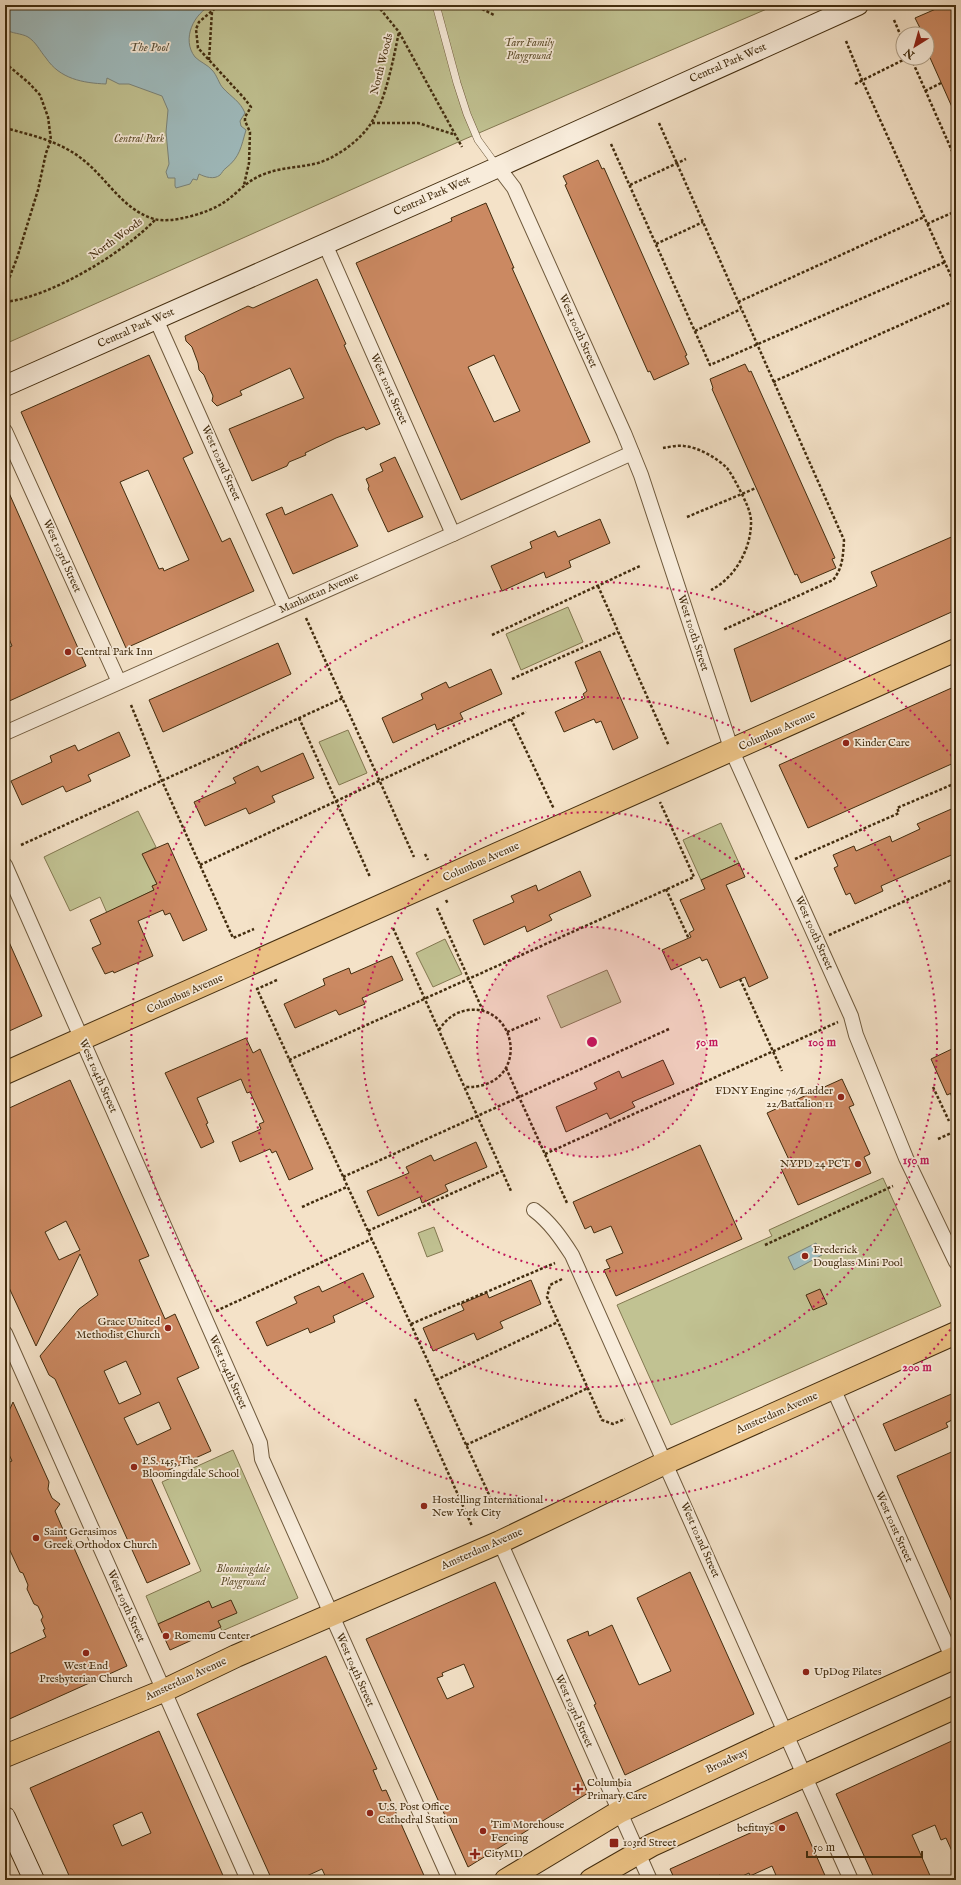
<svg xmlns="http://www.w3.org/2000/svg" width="961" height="1885" font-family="'IM FELL English',serif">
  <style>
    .green { fill: #c1c292; stroke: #827850 }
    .water { fill: #9fbcbf; stroke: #7a8379 }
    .building { fill: #cb8962; stroke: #432d0f; fill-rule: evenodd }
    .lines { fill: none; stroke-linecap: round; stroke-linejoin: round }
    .service-casing { stroke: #6f5a3d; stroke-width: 8 }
    .minor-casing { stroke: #6f5a3d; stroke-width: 16 }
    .secondary-casing { stroke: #432d0f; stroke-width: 22 }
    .primary-casing { stroke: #432d0f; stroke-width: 24 }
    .path { stroke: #432d0f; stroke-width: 2.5; stroke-dasharray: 3 2; stroke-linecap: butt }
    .service { stroke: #f8ecdb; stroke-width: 7 }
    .minor { stroke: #f8ecdb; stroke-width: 14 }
    .secondary { stroke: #f8ecdb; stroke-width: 20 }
    .primary { stroke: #eac184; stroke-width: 22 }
    .ring { fill: none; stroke: #c2185b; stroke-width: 2; stroke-dasharray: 2 4 }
    .poi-dot { fill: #8f2418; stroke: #f8ecdb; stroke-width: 1.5 }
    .labels { text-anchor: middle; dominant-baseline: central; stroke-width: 3.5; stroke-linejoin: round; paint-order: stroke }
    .park-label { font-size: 11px; font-style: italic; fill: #625230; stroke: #f8ecdb }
    .street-label { font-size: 11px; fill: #432d0f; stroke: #f8ecdb }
    .poi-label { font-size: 11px; fill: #432d0f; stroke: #f8ecdb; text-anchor: start }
    .water-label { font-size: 12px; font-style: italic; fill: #5a513b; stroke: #f8ecdb }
    .centre { fill: #c2185b; stroke: #f8ecdb; stroke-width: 2 }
    .ring-label { font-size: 12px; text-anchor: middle; font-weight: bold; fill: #c2185b; stroke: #f8ecdb; stroke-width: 3.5; stroke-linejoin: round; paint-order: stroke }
  </style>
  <rect width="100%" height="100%" fill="#f4e2c8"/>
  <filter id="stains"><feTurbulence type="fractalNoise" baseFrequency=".005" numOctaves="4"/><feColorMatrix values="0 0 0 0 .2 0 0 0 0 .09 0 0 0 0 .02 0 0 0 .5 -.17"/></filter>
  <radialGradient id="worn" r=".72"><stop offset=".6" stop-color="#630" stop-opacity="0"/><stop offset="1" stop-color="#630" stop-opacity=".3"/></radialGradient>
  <g class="green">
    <path d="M 5,5 L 776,5 L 465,139 L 5,344 Z"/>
    <path d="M 568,607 L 583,642 L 521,670 L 506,634 Z"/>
    <path d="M 348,730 L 367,773 L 339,785 L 319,742 Z"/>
    <path d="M 138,811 L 156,847 L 143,854 L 157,884 L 152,886 L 154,890 L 107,913 L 100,897 L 70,911 L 44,857 Z"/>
    <path d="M 721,823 L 739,863 L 701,880 L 683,840 Z"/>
    <path d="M 445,939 L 462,974 L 433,987 L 416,953 Z"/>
    <path d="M 607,970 L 621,1002 L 561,1028 L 547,996 Z"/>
    <path d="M 883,1178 L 941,1306 L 671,1425 L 617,1305 L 772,1236 L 769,1230 Z"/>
    <path d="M 434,1227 L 443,1251 L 427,1257 L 418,1233 Z"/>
    <path d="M 233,1450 L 298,1598 L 222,1631 L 209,1601 L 158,1624 L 146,1596 L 201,1571 L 162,1482 Z"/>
  </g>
  <g class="water">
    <path d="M 5,5 L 212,5 C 194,13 181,39 195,57 C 200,62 208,65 212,70 C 217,75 219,84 223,88 C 231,97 240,101 245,113 L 240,121 L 241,126 L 246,130 C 241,147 240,157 226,168 C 223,170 222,173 220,175 C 214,180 205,177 199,174 L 197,180 L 193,179 L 190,184 L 176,188 L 175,186 L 175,178 L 168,178 L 166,172 L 169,164 L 166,132 L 168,110 L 162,96 L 129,84 L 119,84 L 107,78 L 106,84 C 83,83 60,79 46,58 C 40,51 36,42 28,37 C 21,33 12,34 5,29 Z"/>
    <path d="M 816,1243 L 822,1255 L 794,1270 L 788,1257 Z"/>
  </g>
  <g class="building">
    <path d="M 945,5 L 952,5 L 956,13 L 956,116 L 927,51 L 927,34 L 923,34 L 915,18 Z"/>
    <path d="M 598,160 L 602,169 L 604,168 L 687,355 L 685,356 L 689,364 L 654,380 L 650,371 L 648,372 L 565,185 L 567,184 L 563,176 Z"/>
    <path d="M 486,203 L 514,268 L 512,268 L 590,442 L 461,500 L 356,263 L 452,221 L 451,218 ZM 494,355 L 520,411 L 494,422 L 468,367 Z"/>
    <path d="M 317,279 L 346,344 L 344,345 L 380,424 L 366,430 L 364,427 L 336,438 L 305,453 L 306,455 L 289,462 L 287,466 L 252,481 L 229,429 L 304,398 L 290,368 L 240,391 L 242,395 L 217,406 L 212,401 L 213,396 L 204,375 L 199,370 L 198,363 L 192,347 L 186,341 L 185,336 L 248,306 L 253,308 Z"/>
    <path d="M 149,355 L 193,453 L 183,458 L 222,542 L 230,538 L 254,591 L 126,648 L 21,412 ZM 148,470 L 189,560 L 164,571 L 163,568 L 159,569 L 120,482 Z"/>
    <path d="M 745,364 L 749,372 L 751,371 L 835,558 L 832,559 L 836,568 L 801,583 L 797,574 L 795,575 L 712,389 L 713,388 L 710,379 Z"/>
    <path d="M 395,457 L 423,517 L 388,532 L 368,489 L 369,486 L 366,479 L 383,471 L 380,464 Z"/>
    <path d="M 5,484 L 86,666 L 5,703 L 5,649 L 12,646 L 5,629 Z"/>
    <path d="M 332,494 L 358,546 L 293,574 L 266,514 L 282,507 L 285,515 Z"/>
    <path d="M 600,519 L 610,543 L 569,561 L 571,567 L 546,578 L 544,572 L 502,591 L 491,566 L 532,548 L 530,542 L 555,531 L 558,537 Z"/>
    <path d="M 956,535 L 956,610 L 751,702 L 734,649 L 877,586 L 871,572 Z"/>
    <path d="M 278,643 L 291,674 L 163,732 L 149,700 Z"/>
    <path d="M 600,651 L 638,738 L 613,750 L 601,721 L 596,723 L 594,719 L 564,732 L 555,712 L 585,698 L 583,694 L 587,691 L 575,662 Z"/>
    <path d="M 491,669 L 502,694 L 460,713 L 463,719 L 437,730 L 435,724 L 393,743 L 382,718 L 423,699 L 421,694 L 446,682 L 449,688 Z"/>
    <path d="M 956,686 L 956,762 L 808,828 L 779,765 Z"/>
    <path d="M 119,732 L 130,756 L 88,775 L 91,781 L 66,792 L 63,786 L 22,805 L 11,781 L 52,762 L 50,756 L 75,745 L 78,751 Z"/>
    <path d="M 303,753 L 314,778 L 272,796 L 275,802 L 249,814 L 246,808 L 205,826 L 194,802 L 236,783 L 233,778 L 258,766 L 261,772 Z"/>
    <path d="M 956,807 L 956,853 L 881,886 L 883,891 L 855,904 L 850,893 L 846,895 L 834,868 L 838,866 L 833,855 L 854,846 L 856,851 L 890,836 L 892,842 L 920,829 L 917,824 Z"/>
    <path d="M 168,843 L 207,930 L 183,941 L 170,913 L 165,915 L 163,910 L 138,921 L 153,956 L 114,973 L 113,971 L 105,974 L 92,948 L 101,944 L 90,920 L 154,890 L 152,886 L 157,884 L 142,854 Z"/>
    <path d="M 739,863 L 745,877 L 726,885 L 768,978 L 749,987 L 745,977 L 720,988 L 707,959 L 702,961 L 700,957 L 671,970 L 662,950 L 691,937 L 689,933 L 694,930 L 680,900 L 705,889 L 701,880 Z"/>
    <path d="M 580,871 L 591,896 L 549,915 L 552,920 L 527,932 L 525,926 L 484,945 L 473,920 L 514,902 L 511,896 L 536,885 L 538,891 Z"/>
    <path d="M 5,933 L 42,1016 L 5,1033 Z"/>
    <path d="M 392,956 L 403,980 L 362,998 L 365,1004 L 339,1015 L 336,1010 L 295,1028 L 284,1004 L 325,985 L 323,979 L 349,968 L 351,974 Z"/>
    <path d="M 246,1038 L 253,1053 L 260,1049 L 313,1169 L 289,1180 L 276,1151 L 272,1153 L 270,1149 L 240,1162 L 232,1142 L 261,1129 L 259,1124 L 264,1122 L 250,1092 L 247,1093 L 241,1079 L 197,1098 L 208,1123 L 206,1124 L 214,1142 L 201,1148 L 165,1073 Z"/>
    <path d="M 956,1047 L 956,1091 L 947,1095 L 931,1059 Z"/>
    <path d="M 663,1060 L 674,1084 L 632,1102 L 635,1107 L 610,1119 L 607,1113 L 566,1132 L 556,1107 L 597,1089 L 594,1083 L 619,1071 L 622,1078 Z"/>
    <path d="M 842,1079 L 854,1105 L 849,1107 L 870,1154 L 864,1157 L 871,1173 L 798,1205 L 781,1168 L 791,1164 L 767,1113 Z"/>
    <path d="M 70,1080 L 149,1256 L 139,1260 L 165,1319 L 175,1314 L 199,1368 L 177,1378 L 211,1451 L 151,1478 L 190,1564 L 147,1583 L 55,1379 L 49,1375 L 40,1356 L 79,1309 L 98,1295 L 80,1254 L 36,1346 L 5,1279 L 5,1110 ZM 66,1221 L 80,1250 L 59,1260 L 45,1232 ZM 126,1361 L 141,1394 L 119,1404 L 104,1371 ZM 159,1402 L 171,1429 L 137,1445 L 124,1418 Z"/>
    <path d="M 476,1142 L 487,1167 L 445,1185 L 448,1191 L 422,1203 L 420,1197 L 378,1216 L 367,1191 L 409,1173 L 406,1167 L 431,1155 L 434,1161 Z"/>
    <path d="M 700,1145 L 742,1239 L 616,1296 L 604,1270 L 610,1268 L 606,1260 L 623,1253 L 611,1226 L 594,1233 L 591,1226 L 585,1229 L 573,1202 Z"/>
    <path d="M 363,1273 L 374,1297 L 333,1316 L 335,1322 L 310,1333 L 308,1328 L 267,1346 L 256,1322 L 297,1303 L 294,1297 L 319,1286 L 322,1292 Z"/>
    <path d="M 531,1280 L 541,1304 L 500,1322 L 503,1328 L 477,1340 L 474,1333 L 433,1351 L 423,1328 L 464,1310 L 461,1304 L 487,1293 L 489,1298 Z"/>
    <path d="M 820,1289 L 827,1304 L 813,1310 L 806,1295 Z"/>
    <path d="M 956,1392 L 956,1418 L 946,1423 L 948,1427 L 895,1451 L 883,1424 Z"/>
    <path d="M 13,1402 L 49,1482 L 48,1489 L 52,1498 L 60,1504 L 55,1511 L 68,1541 L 70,1539 L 127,1666 L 5,1721 L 5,1656 L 46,1637 L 43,1630 L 45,1629 L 41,1620 L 43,1617 L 38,1606 L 34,1604 L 27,1589 L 28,1585 L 23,1573 L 20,1572 L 5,1540 L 5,1464 L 12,1461 L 5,1446 L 5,1420 Z"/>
    <path d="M 956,1450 L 956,1611 L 897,1476 Z"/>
    <path d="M 690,1572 L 754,1714 L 625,1775 L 594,1705 L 596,1704 L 567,1640 L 588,1631 L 589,1636 L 612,1625 L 639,1685 L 671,1671 L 637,1598 Z"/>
    <path d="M 495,1582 L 588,1793 L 468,1867 L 366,1639 ZM 464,1664 L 474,1687 L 447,1699 L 437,1678 L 443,1676 L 442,1673 Z"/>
    <path d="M 231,1600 L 237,1613 L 218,1621 L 221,1627 L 170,1650 L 158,1624 L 209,1601 L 212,1608 Z"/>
    <path d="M 326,1656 L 377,1769 L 373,1770 L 382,1791 L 386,1790 L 426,1880 L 327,1880 L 322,1869 L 298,1880 L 272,1880 L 203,1727 L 197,1714 Z"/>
    <path d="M 159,1731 L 225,1880 L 71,1880 L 30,1788 ZM 142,1812 L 151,1833 L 122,1846 L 113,1825 Z"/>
    <path d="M 956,1739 L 956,1860 L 946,1838 L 941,1840 L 935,1825 L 912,1835 L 932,1880 L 875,1880 L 836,1794 Z"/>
    <path d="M 797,1812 L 827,1880 L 778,1880 L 772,1866 L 750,1876 L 749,1873 L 734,1880 L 722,1880 L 720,1875 L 710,1880 L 675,1880 L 670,1869 Z"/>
  </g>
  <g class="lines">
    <defs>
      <path id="service" d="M 436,5 L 457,83 L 467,114 L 478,140 L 497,166"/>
      <g id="minor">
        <path d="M 498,167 L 514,188 L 624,433 L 641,475 L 732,751 L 851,1016 L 856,1035 L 906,1158 L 956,1262"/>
        <path d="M 325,244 L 453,534"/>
        <path d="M 156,319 L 285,608"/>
        <path d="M 5,431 L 119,682"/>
        <path d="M 5,733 L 453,534 L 632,453"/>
        <path d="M 5,865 L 260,1443 L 262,1459 L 450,1880"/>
        <path d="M 534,1210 C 550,1222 561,1238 572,1255 L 851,1880"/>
        <path d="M 5,1333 L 248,1880"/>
        <path d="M 833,1388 L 956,1666"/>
        <path d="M 500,1542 L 650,1880"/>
      </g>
      <g id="secondary">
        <path d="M 5,386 L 476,177 L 858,5"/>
        <path d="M 5,1817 L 34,1880"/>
      </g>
      <g id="primary">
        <path d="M 5,1073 L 956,650"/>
        <path d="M 5,1756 L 163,1691 L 236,1656 L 500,1542 L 665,1463 L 956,1333"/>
        <path d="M 506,1880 L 619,1812 L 787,1733 L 956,1657"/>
        <path d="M 591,1880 L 652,1845 L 956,1707"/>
      </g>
    </defs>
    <use href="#service" class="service-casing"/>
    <use href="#minor" class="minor-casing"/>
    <use href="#secondary" class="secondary-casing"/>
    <use href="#primary" class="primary-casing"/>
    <g class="path">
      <path d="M 219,5 L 199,22 L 196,29 L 198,48 L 244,98 L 251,107 L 245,117 L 245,121 L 250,132 L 249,163 L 244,185"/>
      <path d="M 377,5 L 399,32 L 462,147"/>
      <path d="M 482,9 L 494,15"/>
      <path d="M 894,20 L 903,41"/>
      <path d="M 846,41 L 862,80 L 956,287"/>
      <path d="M 911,58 L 956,160"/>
      <path d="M 209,60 L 212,11"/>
      <path d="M 5,63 L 29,83 L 40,95 L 48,117 L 51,140 L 46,153 L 38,190 L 17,258 L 5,289"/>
      <path d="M 855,84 L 907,58"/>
      <path d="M 925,91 L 941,83"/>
      <path d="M 372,123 L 418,123 L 453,134"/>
      <path d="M 659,123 L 844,540 C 843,555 843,568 833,580 L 723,630"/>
      <path d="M 5,128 C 35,136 63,142 87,163 C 109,182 124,210 154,219 C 171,224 208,213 223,203 C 237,194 246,181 262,175 C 280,167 299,168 318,163 C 335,158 356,143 367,129 C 385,106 393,60 399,32"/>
      <path d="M 611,144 L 710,365 L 945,262"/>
      <path d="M 630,185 L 686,159"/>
      <path d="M 927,224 L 956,211"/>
      <path d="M 656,244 L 703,222"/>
      <path d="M 5,302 C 51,297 123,253 155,220"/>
      <path d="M 738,302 L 924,217"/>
      <path d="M 695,331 L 741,309"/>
      <path d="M 773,382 L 956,300"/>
      <path d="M 663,448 C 669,447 677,445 684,446 C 698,447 717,458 727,468 C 733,476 737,485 742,494 C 746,503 750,510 751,520 C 752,548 735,578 711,590"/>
      <path d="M 687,517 L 756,488"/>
      <path d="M 598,586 L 669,746"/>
      <path d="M 306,618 L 414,857"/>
      <path d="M 492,635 L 640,566"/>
      <path d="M 512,679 L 618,632"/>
      <path d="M 131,705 L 162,781 L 233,938 L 254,929"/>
      <path d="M 299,718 L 370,877"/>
      <path d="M 511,719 L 554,809"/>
      <path d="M 21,845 L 343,698"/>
      <path d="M 425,854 L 428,860"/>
      <path d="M 795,859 L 899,813 L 897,808 L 956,783"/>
      <path d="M 200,865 L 526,712"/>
      <path d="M 666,889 L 689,939"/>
      <path d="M 446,900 L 448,904"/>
      <path d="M 437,908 L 483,1011"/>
      <path d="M 393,928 L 511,1191"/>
      <path d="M 829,935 L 956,878"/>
      <path d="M 740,979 L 782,1071"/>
      <path d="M 277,980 L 257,989 L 491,1499"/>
      <path d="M 439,1030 C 446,1019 455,1012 468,1010 C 520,1004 531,1090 464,1087"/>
      <path d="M 507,1032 L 540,1018"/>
      <path d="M 289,1060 L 694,877 L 660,802"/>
      <path d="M 506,1068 L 567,1203"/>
      <path d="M 933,1087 L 949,1121"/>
      <path d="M 951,1093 L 956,1104"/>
      <path d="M 938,1139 L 956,1131"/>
      <path d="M 545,1154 L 838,1022"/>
      <path d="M 343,1177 L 669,1029"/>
      <path d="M 302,1207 L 347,1187"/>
      <path d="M 368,1231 L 502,1171"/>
      <path d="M 765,1245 L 893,1186"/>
      <path d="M 562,1279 L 550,1285 L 547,1297 L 602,1420 L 613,1424 L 625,1419"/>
      <path d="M 216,1311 L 372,1239"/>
      <path d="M 411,1324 L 555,1263"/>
      <path d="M 436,1380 L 558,1322"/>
      <path d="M 415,1399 L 472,1526"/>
      <path d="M 466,1445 L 588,1388"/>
      <path d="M 476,1880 L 483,1876"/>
    </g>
    <use href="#service" class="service"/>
    <use href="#minor" class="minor"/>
    <use href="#secondary" class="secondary"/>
    <use href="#primary" class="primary"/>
  </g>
  <circle cx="592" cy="1042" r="115" fill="#c2185b" fill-opacity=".12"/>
  <g class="ring">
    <circle cx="592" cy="1042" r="115"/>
    <circle cx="592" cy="1042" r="230"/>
    <circle cx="592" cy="1042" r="345"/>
    <path d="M954 1325A460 460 0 1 1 954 759"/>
  </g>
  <g class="poi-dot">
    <circle cx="68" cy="652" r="4"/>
    <circle cx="846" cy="743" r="4"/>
    <circle cx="841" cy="1097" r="4"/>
    <circle cx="858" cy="1164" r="4"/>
    <circle cx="805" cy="1256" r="4"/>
    <circle cx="168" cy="1328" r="4"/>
    <circle cx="134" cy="1467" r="4"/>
    <circle cx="424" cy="1506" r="4"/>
    <circle cx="36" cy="1538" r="4"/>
    <circle cx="166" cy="1636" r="4"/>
    <circle cx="86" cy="1653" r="4"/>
    <circle cx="806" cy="1672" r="4"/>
    <path d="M576 1783h4v4h4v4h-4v4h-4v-4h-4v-4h4z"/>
    <circle cx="370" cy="1813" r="4"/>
    <circle cx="782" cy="1828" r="4"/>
    <circle cx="483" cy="1831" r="4"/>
    <rect x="609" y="1838" width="10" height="10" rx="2"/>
    <path d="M473 1848h4v4h4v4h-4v4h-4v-4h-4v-4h4z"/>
  </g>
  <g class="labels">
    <g class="park-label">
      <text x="529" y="43">Tarr Family<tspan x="529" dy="13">Playground</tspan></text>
      <text x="139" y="139">Central Park</text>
      <text x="243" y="1569">Bloomingdale<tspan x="243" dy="13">Playground</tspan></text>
    </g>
    <g class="street-label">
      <text transform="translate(728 63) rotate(-24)">Central Park West</text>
      <text transform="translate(382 64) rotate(-76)">North Woods</text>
      <text transform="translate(432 196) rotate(-24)">Central Park West</text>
      <text transform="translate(116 239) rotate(-36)">North Woods</text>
      <text transform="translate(136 328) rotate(-24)">Central Park West</text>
      <text transform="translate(578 331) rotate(66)">West 100th Street</text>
      <text transform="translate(389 389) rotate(66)">West 101st Street</text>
      <text transform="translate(221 463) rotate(66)">West 102nd Street</text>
      <text transform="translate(62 556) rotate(66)">West 103rd Street</text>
      <text transform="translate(319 593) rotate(-24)">Manhattan Avenue</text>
      <text transform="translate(693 633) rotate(72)">West 100th Street</text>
      <text transform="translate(777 731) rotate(-24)">Columbus Avenue</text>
      <text transform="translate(481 862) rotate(-24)">Columbus Avenue</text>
      <text transform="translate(814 933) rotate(66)">West 100th Street</text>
      <text transform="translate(185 994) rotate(-24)">Columbus Avenue</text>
      <text transform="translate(98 1076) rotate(66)">West 104th Street</text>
      <text transform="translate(228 1372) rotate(66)">West 104th Street</text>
      <text transform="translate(777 1413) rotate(-24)">Amsterdam Avenue</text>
      <text transform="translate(894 1527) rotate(66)">West 101st Street</text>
      <text transform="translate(700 1540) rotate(66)">West 102nd Street</text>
      <text transform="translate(482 1549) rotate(-24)">Amsterdam Avenue</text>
      <text transform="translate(126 1606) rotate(66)">West 105th Street</text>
      <text transform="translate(355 1670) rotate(66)">West 104th Street</text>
      <text transform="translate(186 1679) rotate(-25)">Amsterdam Avenue</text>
      <text transform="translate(574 1711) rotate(66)">West 103rd Street</text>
      <text transform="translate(727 1761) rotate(-25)">Broadway</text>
    </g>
    <g class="poi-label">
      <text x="76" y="652">Central Park Inn</text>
      <text x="854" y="743">Kinder Care</text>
      <text x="833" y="1091" text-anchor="end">FDNY Engine 76/Ladder<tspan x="833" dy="13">22/Battalion 11</tspan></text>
      <text x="850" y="1164" text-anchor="end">NYPD 24 PCT</text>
      <text x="813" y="1250">Frederick<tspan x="813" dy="13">Douglass Mini Pool</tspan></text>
      <text x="160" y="1322" text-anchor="end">Grace United<tspan x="160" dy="13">Methodist Church</tspan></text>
      <text x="142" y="1461">P.S. 145, The<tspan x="142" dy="13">Bloomingdale School</tspan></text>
      <text x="432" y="1500">Hostelling International<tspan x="432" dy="13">New York City</tspan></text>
      <text x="44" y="1532">Saint Gerasimos<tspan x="44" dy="13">Greek Orthodox Church</tspan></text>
      <text x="174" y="1636">Romemu Center</text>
      <text x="86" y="1666" text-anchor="middle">West End<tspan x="86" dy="13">Presbyterian Church</tspan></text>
      <text x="814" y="1672">UpDog Pilates</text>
      <text x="587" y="1783">Columbia<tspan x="587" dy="13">Primary Care</tspan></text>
      <text x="378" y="1807">U.S. Post Office<tspan x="378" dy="13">Cathedral Station</tspan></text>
      <text x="491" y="1825">Tim Morehouse<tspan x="491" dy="13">Fencing</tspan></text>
      <text x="774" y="1828" text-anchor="end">befitnyc</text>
      <text x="623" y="1843">103rd Street</text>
      <text x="484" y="1854">CityMD</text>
    </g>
    <g class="water-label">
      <text x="149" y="47">The Pool</text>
    </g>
  </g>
  <circle cx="592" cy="1042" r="6" class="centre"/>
  <g class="ring-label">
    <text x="707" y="1046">50 m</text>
    <text x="822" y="1046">100 m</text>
    <text x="916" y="1164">150 m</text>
    <text x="917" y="1371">200 m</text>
  </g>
  <rect width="961" height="1885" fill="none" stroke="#f4e2c8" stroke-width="20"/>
  <rect x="6" y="6" width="949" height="1873" fill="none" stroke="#432d0f" stroke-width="2"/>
  <rect x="10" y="10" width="941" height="1865" fill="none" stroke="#432d0f"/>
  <g transform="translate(915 46) rotate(217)"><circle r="19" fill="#f8ecdb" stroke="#b0a089"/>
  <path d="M0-3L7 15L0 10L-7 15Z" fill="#8f2418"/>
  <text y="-6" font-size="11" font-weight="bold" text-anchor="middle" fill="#432d0f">N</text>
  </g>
  <path d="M807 1851v6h115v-6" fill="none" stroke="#432d0f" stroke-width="2"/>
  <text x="813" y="1851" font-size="12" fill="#432d0f" stroke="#f8ecdb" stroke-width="3" paint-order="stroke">50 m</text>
  <rect width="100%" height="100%" filter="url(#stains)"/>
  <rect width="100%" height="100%" fill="url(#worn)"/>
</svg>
